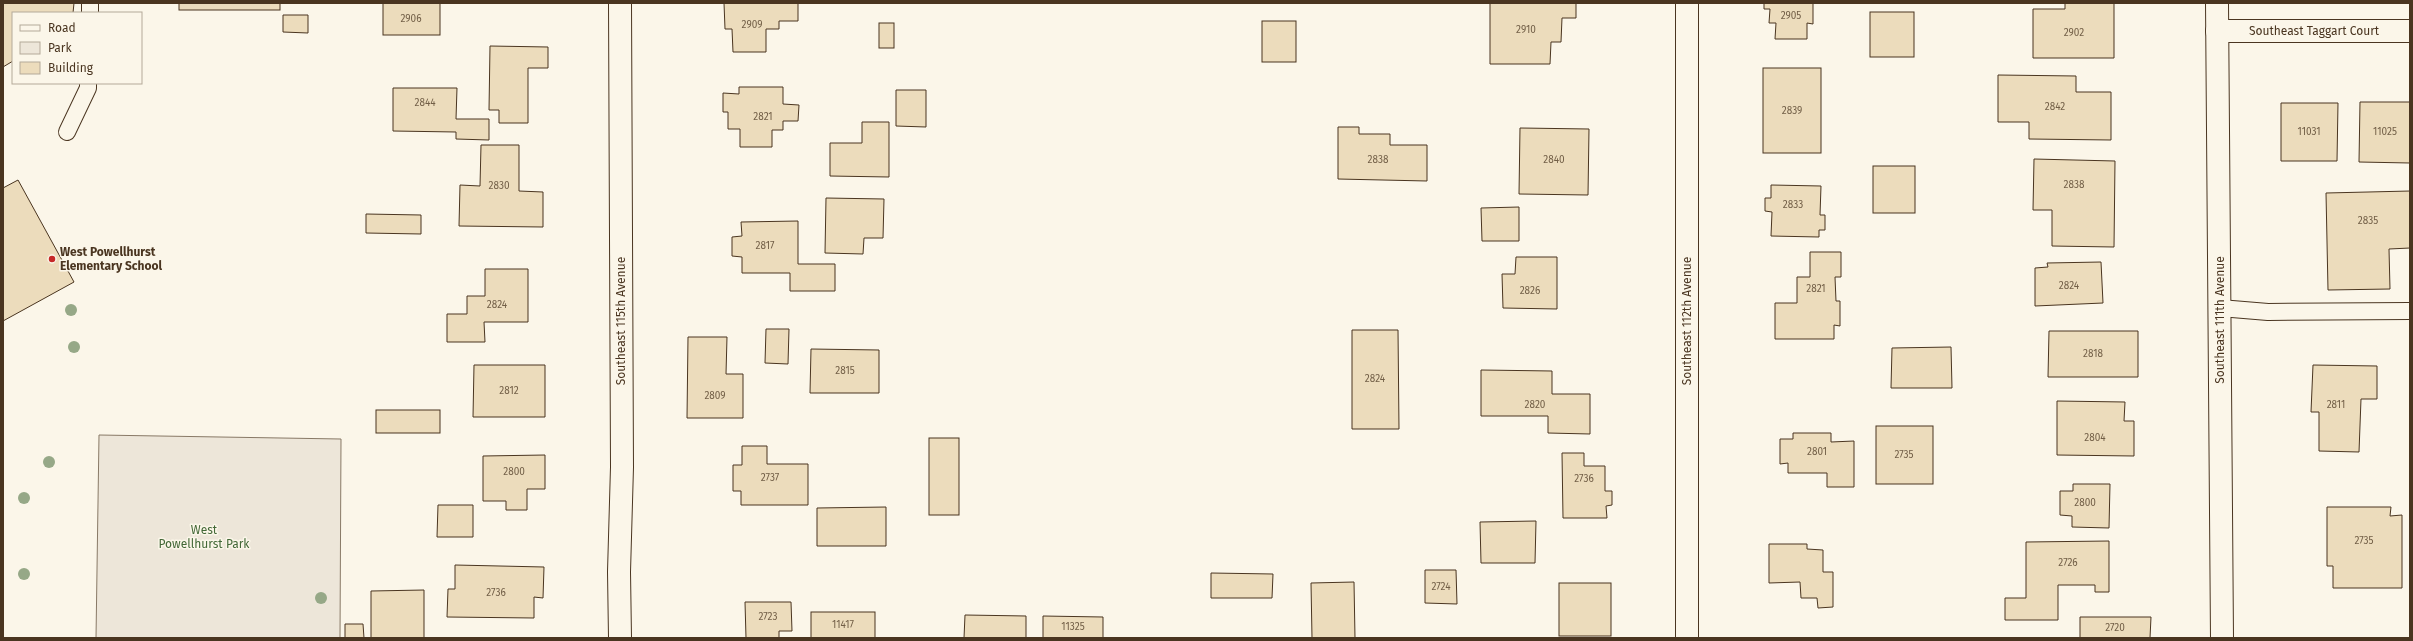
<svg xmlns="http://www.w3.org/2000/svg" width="2413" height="641" font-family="'Fira Sans',sans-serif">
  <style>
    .green { fill: #ede6d9; stroke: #887966 }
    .building { fill: #ecdcbc; stroke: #4a3520 }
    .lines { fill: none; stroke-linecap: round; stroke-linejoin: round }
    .lane-casing { stroke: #4a3520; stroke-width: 18 }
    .street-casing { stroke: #4a3520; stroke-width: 24 }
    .secondary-casing { stroke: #4a3520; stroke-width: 24 }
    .lane { stroke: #fbf6e9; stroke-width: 16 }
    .street { stroke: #fbf6e9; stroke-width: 22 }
    .secondary { stroke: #fbf6e9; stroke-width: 22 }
    .tree { fill: #96a887 }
    .poi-dot { fill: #c62828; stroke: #fbf6e9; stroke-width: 1.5 }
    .labels { text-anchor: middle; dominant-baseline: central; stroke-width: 3; stroke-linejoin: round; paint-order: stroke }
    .number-label { font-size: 10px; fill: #725f47 }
    .street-label { font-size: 12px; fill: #4a3520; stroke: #fbf6e9 }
    .poi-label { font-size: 12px; font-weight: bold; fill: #4a3520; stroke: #fbf6e9; text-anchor: start }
    .park-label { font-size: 12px; fill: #436837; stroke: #fbf6e9 }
  </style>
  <rect width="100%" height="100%" fill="#fbf6e9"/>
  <path class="green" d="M 99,435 L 341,439 L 340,638 L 96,638 Z"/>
  <g class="building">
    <path d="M 3,3 L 74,3 L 73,13 L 13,13 L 13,61 L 3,67 Z"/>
    <rect x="179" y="3" width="101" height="7"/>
    <rect x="383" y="3" width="57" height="32"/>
    <path d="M 724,3 L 798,3 L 798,21 L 779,21 L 779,29 L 766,29 L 766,52 L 733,52 L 732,29 L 725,29 Z"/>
    <path d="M 1490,3 L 1576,3 L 1576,18 L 1562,18 L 1561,42 L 1551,42 L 1550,64 L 1490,64 Z"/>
    <path d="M 1764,3 L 1813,3 L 1813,24 L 1807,23 L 1807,39 L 1775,39 L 1776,23 L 1769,23 L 1770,9 L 1764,9 Z"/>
    <path d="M 2065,3 L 2114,3 L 2114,58 L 2033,58 L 2033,9 L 2065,9 Z"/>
    <rect x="1870" y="12" width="44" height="45"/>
    <path d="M 283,15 L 308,15 L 308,33 L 283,32 Z"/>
    <rect x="1262" y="21" width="34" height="41"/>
    <rect x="879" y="23" width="15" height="25"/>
    <path d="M 490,46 L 548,47 L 548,68 L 528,68 L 528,123 L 499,123 L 499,110 L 489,110 Z"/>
    <rect x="1763" y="68" width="58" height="85"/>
    <path d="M 1998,75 L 2076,76 L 2076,92 L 2111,92 L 2111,140 L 2029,139 L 2029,122 L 1998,122 Z"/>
    <path d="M 739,87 L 783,87 L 783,104 L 799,105 L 798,121 L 783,121 L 783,130 L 772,130 L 772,147 L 740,147 L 740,129 L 728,129 L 728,112 L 723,112 L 723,93 L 739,94 Z"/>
    <path d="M 393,88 L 457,88 L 456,119 L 489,119 L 489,140 L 456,139 L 456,132 L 393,131 Z"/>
    <path d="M 896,90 L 926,90 L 926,127 L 896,126 Z"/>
    <path d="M 2360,102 L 2410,102 L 2410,163 L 2359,162 Z"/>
    <path d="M 2281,103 L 2338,103 L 2337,161 L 2281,161 Z"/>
    <path d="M 862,122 L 889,122 L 889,177 L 830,176 L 830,143 L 862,143 Z"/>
    <path d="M 1338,127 L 1359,127 L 1359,134 L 1390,134 L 1390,145 L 1427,145 L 1427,181 L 1338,179 Z"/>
    <path d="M 1520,128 L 1589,129 L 1588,195 L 1519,194 Z"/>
    <path d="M 481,145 L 519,145 L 519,191 L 543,192 L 543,227 L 459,226 L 460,185 L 480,186 Z"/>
    <path d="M 2034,159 L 2115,161 L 2114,247 L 2052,246 L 2052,210 L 2033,210 Z"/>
    <rect x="1873" y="166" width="42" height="47"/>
    <path d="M 18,180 L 74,282 L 3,321 L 3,188 Z"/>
    <path d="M 1771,185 L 1821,186 L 1820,215 L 1825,215 L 1825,230 L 1819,230 L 1819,237 L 1771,236 L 1772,212 L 1765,211 L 1765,198 L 1771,198 Z"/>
    <path d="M 2410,191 L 2410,248 L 2389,249 L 2390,289 L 2328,290 L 2326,193 Z"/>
    <path d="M 826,198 L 884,199 L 883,238 L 864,238 L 863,254 L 825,253 Z"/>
    <path d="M 1519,207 L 1519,241 L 1482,241 L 1481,208 Z"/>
    <path d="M 366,214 L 421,215 L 421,234 L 366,233 Z"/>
    <path d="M 798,221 L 798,264 L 835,264 L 835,291 L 790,291 L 790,273 L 742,273 L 742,257 L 732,256 L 732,237 L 742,236 L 741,222 Z"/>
    <path d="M 1810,252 L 1841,252 L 1841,277 L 1835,277 L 1836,301 L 1840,301 L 1840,326 L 1834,325 L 1834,339 L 1775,339 L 1775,303 L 1797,303 L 1797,277 L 1810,277 Z"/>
    <path d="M 1516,257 L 1557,257 L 1557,309 L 1503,308 L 1502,274 L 1515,274 Z"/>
    <path d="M 2101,262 L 2103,303 L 2035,306 L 2035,268 L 2048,267 L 2047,263 Z"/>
    <path d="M 485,269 L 528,269 L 528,322 L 484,322 L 485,342 L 447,342 L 447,314 L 467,314 L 467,296 L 485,296 Z"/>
    <path d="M 766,329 L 789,329 L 788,364 L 765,363 Z"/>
    <path d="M 1352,330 L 1398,330 L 1399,429 L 1352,429 Z"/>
    <path d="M 2049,331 L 2138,331 L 2138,377 L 2048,377 Z"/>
    <path d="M 688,337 L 727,337 L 726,374 L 743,374 L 743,418 L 687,418 Z"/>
    <path d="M 1951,347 L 1952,388 L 1891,388 L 1892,348 Z"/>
    <path d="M 811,349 L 879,350 L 879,393 L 810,393 Z"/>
    <path d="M 474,365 L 545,365 L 545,417 L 473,417 Z"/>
    <path d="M 2313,365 L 2377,366 L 2377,399 L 2361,399 L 2359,452 L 2319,451 L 2319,412 L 2311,412 Z"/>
    <path d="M 1481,370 L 1552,371 L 1552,394 L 1590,394 L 1590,434 L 1548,433 L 1548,416 L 1481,416 Z"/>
    <path d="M 2057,401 L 2125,402 L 2124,421 L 2134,421 L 2134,456 L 2057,455 Z"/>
    <rect x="376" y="410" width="64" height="23"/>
    <rect x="1876" y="426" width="57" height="58"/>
    <path d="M 1793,433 L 1831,433 L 1831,442 L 1854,441 L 1854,487 L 1827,487 L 1827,473 L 1788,473 L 1788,463 L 1780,464 L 1780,439 L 1793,439 Z"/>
    <rect x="929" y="438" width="30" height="77"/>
    <path d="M 742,446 L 767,446 L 767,464 L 808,464 L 808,505 L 741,505 L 741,491 L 733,491 L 733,465 L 742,465 Z"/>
    <path d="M 1562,453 L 1584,453 L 1584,466 L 1605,466 L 1605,491 L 1612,491 L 1612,505 L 1606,506 L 1607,518 L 1563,518 Z"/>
    <path d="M 545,455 L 545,489 L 527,489 L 527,510 L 506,510 L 506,501 L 483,501 L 483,456 Z"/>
    <path d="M 2073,484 L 2110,484 L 2109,528 L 2072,527 L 2072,516 L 2060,515 L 2060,491 L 2073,491 Z"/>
    <path d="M 438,505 L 473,505 L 473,537 L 437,537 Z"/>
    <path d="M 886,507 L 886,546 L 817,546 L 817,508 Z"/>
    <path d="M 2327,507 L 2391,507 L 2390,516 L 2402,515 L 2402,588 L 2333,588 L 2333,566 L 2327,566 Z"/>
    <path d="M 1536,521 L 1535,563 L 1481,563 L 1480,522 Z"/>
    <path d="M 2109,541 L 2109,592 L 2095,592 L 2095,585 L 2058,585 L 2058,620 L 2005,620 L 2005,598 L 2026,598 L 2026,542 Z"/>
    <path d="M 1769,544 L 1807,544 L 1807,549 L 1823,550 L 1823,572 L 1833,572 L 1833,607 L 1818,608 L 1817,598 L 1801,598 L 1800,582 L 1769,583 Z"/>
    <path d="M 455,565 L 544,567 L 543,598 L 534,597 L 534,618 L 447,617 L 448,589 L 455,589 Z"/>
    <path d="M 1425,570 L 1456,570 L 1457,604 L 1425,603 Z"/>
    <path d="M 1211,573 L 1273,574 L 1272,598 L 1211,598 Z"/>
    <path d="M 1354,582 L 1355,638 L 1312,638 L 1311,583 Z"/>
    <rect x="1559" y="583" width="52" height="53"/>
    <path d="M 424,590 L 424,638 L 371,638 L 371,591 Z"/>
    <path d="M 745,602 L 791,602 L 792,631 L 779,631 L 779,638 L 746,638 Z"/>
    <rect x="811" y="612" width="64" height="26"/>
    <path d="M 965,615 L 1026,616 L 1026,638 L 964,638 Z"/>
    <path d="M 1043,616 L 1103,617 L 1103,638 L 1043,638 Z"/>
    <path d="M 2080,617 L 2151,617 L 2150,638 L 2080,638 Z"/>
    <path d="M 345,624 L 363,624 L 364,638 L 345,638 Z"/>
  </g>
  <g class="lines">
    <defs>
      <g id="lane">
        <path d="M 90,13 L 90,3"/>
        <path d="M 67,132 L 88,88 L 88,83"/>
        <path d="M 2220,308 L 2268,312 L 2410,311"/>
      </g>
      <g id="street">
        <path d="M 620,3 L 622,467 L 619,572 L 620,638"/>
        <path d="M 2217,3 L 2222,638"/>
        <path d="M 2217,31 L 2410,31"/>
      </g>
      <path id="secondary" d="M 1687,638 L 1687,3"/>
    </defs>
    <use href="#lane" class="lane-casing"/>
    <use href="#street" class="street-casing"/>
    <use href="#secondary" class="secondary-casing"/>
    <use href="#lane" class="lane"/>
    <use href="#street" class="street"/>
    <use href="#secondary" class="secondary"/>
  </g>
  <g class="tree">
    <circle cx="71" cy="310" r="6"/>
    <circle cx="74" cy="347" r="6"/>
    <circle cx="49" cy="462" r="6"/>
    <circle cx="24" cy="498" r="6"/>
    <circle cx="24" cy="574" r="6"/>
    <circle cx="321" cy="598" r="6"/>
  </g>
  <circle class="poi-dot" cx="52" cy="259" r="4"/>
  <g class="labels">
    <g class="number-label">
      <text x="1791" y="16">2905</text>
      <text x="411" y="19">2906</text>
      <text x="752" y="25">2909</text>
      <text x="1526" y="30">2910</text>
      <text x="2074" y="33">2902</text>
      <text x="425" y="103">2844</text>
      <text x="2055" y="107">2842</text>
      <text x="1792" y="111">2839</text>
      <text x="763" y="117">2821</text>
      <text x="2309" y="132">11031</text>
      <text x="2385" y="132">11025</text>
      <text x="1378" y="160">2838</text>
      <text x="1554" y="160">2840</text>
      <text x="2074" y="185">2838</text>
      <text x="499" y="186">2830</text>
      <text x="1793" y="205">2833</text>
      <text x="2368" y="221">2835</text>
      <text x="765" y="246">2817</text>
      <text x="2069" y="286">2824</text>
      <text x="1816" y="289">2821</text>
      <text x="1530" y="291">2826</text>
      <text x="497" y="305">2824</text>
      <text x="2093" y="354">2818</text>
      <text x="845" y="371">2815</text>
      <text x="1375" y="379">2824</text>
      <text x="509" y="391">2812</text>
      <text x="715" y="396">2809</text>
      <text x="1535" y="405">2820</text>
      <text x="2336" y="405">2811</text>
      <text x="2095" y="438">2804</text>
      <text x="1817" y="452">2801</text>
      <text x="1904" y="455">2735</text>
      <text x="514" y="472">2800</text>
      <text x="770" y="478">2737</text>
      <text x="1584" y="479">2736</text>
      <text x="2085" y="503">2800</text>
      <text x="2364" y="541">2735</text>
      <text x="2068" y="563">2726</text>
      <text x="1441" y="587">2724</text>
      <text x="496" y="593">2736</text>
      <text x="768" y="617">2723</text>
      <text x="843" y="625">11417</text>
      <text x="1073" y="627">11325</text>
      <text x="2115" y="628">2720</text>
    </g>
    <g class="street-label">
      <text x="2314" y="31">Southeast Taggart Court</text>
      <text transform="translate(2220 320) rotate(-90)">Southeast 111th Avenue</text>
      <text transform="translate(621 321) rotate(-90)">Southeast 115th Avenue</text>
      <text transform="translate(1687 321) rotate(-90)">Southeast 112th Avenue</text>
    </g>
    <g class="poi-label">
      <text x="60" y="252">West Powellhurst<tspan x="60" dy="14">Elementary School</tspan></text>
    </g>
    <g class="park-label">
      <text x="204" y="530">West<tspan x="204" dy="14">Powellhurst Park</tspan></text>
    </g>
  </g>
  <rect width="2413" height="641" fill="none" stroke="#4a3520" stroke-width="8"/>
  <rect x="12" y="12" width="130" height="72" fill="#fbf6e9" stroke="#b4a999"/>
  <rect x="20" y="25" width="20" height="6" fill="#fbf6e9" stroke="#b4a999"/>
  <text x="48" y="32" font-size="12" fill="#4a3520">Road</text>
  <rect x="20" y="42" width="20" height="12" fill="#ede6d9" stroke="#b4a999"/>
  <text x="48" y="52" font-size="12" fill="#4a3520">Park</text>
  <rect x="20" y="62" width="20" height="12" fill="#ecdcbc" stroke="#b4a999"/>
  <text x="48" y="72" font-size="12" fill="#4a3520">Building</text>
</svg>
